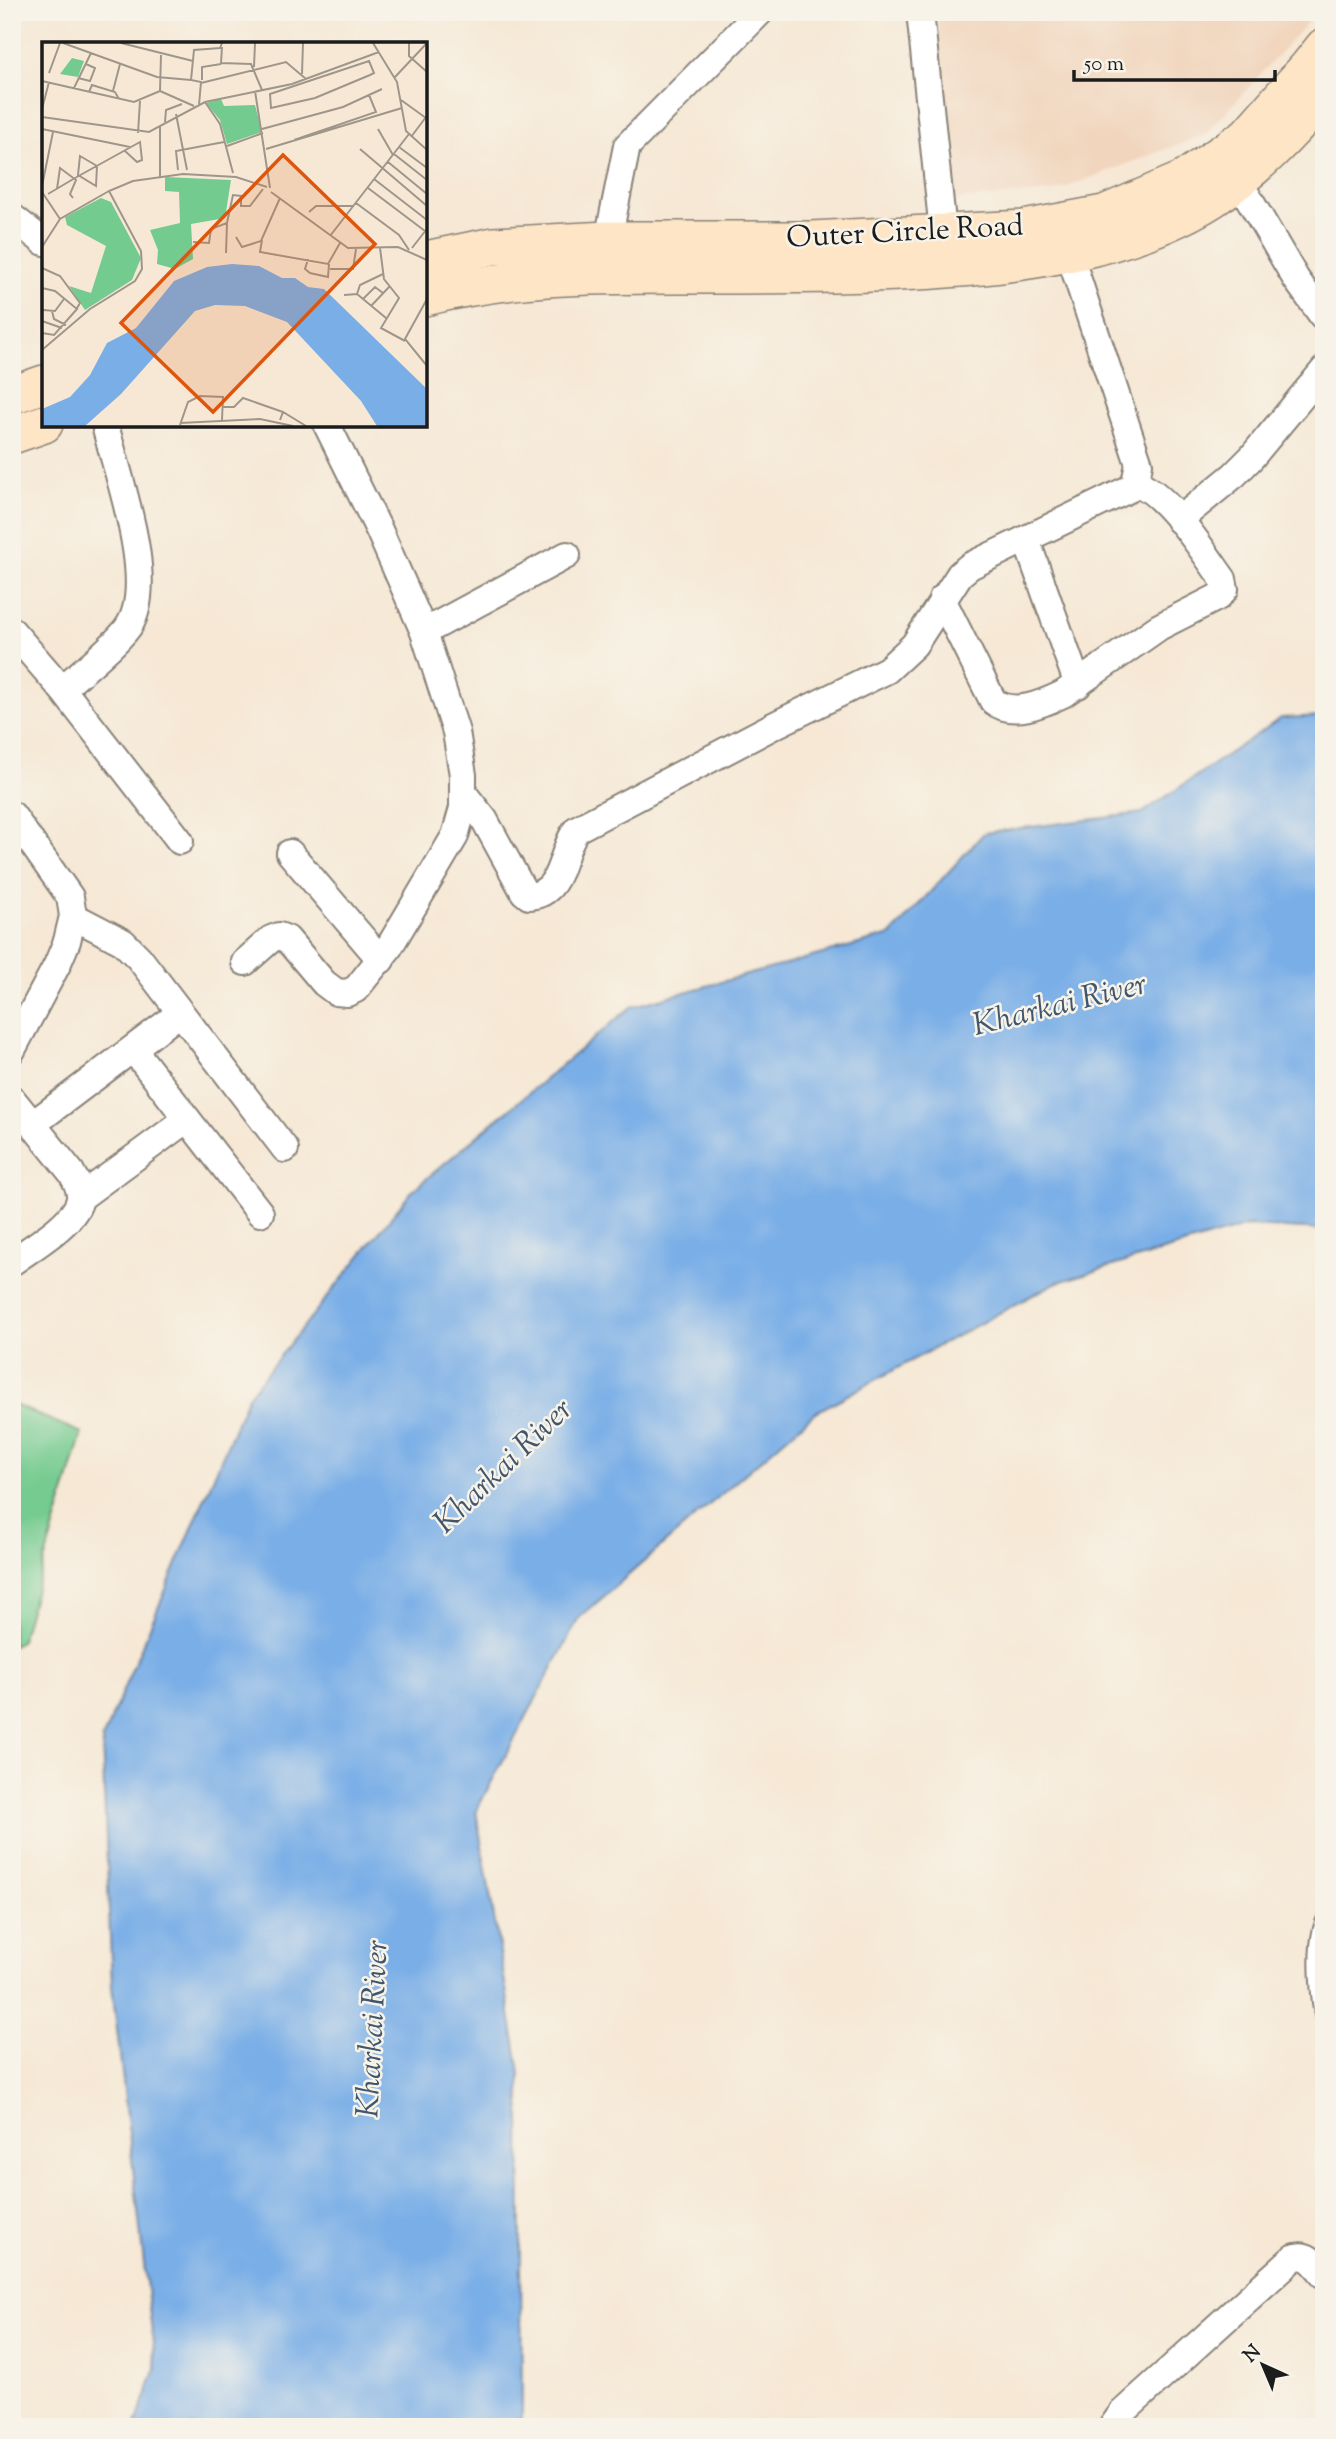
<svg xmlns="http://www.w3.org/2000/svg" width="1336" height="2439" font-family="'Sorts Mill Goudy',serif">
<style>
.built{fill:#f1d5bd}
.green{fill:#74cb90;stroke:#487456;stroke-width:2}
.water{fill:#79aee7;stroke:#4a6582;stroke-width:2}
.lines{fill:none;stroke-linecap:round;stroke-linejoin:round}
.lane-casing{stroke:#898278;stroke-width:16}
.street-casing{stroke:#898278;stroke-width:30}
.secondary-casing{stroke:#898278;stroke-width:40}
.lane{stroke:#fff;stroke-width:12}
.street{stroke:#fff;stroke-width:26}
.secondary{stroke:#fde5c5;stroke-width:37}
.labels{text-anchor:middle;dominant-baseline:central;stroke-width:5;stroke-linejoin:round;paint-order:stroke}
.street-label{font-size:30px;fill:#1c1c1c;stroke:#f7f3e8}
.water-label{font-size:32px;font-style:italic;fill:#41566d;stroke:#f7f3e8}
.inset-road{fill:none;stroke:#9f968b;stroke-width:2}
.view{fill:#de560d;fill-opacity:0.15;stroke:#de560d;stroke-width:3.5}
.inset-edge{fill:none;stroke:#1c1c1c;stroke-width:3.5}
</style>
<rect width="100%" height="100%" fill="#f7f3e8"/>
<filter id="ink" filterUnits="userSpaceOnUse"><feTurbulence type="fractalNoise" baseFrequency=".0143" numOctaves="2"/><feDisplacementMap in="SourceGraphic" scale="14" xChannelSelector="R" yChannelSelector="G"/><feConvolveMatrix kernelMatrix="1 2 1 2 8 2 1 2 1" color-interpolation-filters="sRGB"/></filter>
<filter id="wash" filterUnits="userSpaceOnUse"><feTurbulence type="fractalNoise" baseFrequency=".00686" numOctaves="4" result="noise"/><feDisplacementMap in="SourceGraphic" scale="28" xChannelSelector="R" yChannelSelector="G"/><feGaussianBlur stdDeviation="1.57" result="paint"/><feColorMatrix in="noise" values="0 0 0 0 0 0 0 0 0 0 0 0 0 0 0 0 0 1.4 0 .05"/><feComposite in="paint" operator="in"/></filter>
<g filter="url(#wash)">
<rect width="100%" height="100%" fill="#f6e8d5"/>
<path class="built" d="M 937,12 L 1317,12 L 1206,134 L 1053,192 L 953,200 Z"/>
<path class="green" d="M 12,1404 L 82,1433 L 21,1640 L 12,1646 Z"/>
<path class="water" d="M 1324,716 L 1324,1230 L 1247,1226 L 1055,1283 L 816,1412 L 579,1618 L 476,1811 L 520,2072 L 522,2427 L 135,2427 L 156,2368 L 112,1986 L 102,1740 L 248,1396 L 413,1190 L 631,1007 L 891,935 L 984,833 L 1142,813 L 1281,718 Z"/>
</g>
<g filter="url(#ink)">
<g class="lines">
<g class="lane-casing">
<path id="lane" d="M 1324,1918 C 1311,1942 1317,2002 1324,2028"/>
</g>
<g class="street-casing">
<g id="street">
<path d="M 920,12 L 945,251"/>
<path d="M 1238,180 L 1296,279 L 1324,318"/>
<path d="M 12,217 L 44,242"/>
<path d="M 608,240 L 627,146 L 760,12"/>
<path d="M 1179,520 L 1234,475 L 1251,458 L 1324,370"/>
<path d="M 1026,539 L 1078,685"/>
<path d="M 942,599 L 993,701 C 1013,717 1042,704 1063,694 L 1159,627 L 1218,597 L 1225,589 L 1223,579 C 1204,553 1165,490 1135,483"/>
<path d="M 12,631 L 62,689 C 81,672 110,650 126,630 C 160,589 117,473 105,425"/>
<path d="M 424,632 L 567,555"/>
<path d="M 62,689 L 180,841"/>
<path d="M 464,794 L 484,819 L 524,892 L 529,896 C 564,894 560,850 577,829 L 771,727 L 887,670 L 914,645 L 960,574 L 970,566 L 1129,489 L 1135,483 L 1139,464 L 1069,253"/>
<path d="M 12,815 L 70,897 L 73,916 L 67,941 L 57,965 L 12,1050"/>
<path d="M 290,853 L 381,960"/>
<path d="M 73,916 L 123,942 L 139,958 L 285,1149"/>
<path d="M 245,962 L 271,939 L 279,936 L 287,939 L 324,983 L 336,992 L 347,993 L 356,989 L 388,949 L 455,836 L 463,808 L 463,775 L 456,732 L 424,632 L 379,530 L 327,425"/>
<path d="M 133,1049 L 260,1213"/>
<path d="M 12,1099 L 71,1172 C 75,1179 81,1189 80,1198 C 77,1222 31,1248 12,1262"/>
<path d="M 33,1124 L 180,1013"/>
<path d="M 81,1197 L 187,1119"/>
<path d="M 1112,2427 L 1122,2413 L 1293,2258 C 1308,2252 1315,2264 1324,2275"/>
</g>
</g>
<g class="secondary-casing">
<g id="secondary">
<path d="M 425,260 L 493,246 L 608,240 L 811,240 L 1024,229 L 1104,214 L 1183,180 L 1247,136 L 1308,67 L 1324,47"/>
<path d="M 425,297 C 515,273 612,275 704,275 C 803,275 903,275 1001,264 C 1073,255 1150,238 1212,199 C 1255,171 1291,133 1324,94"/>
<path d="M 12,395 L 44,384"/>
<path d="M 12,435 L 44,424"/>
</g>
</g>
<use href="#lane" class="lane"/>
<use href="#street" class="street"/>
<use href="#secondary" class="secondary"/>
</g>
</g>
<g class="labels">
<g class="street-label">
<text transform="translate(905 233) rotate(-3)">Outer Circle Road</text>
</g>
<g class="water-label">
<text transform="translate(1060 1006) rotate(-14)">Kharkai River</text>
<text transform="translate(504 1467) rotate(-44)">Kharkai River</text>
<text transform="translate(374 2029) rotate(-87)">Kharkai River</text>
</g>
</g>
<g transform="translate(42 42)">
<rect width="385" height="385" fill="#f6e8d5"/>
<path d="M 30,16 L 42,19 L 36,35 L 18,32 ZM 179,57 L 182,64 L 213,63 L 220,90 L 185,102 L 178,78 L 164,61 ZM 123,135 L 189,138 L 183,176 L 149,182 L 151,217 L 133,227 L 115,222 L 116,208 L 108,188 L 138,181 L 137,150 L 123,149 ZM 59,156 L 69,160 L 99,216 L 90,238 L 43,268 L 27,244 L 49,251 L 64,204 L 25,183 L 23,175 Z" fill="#74cb90"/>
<path d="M 190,222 L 217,224 L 240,236 L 253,236 L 266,245 L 282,247 L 385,347 L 385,384 L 335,384 L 319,359 L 245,280 L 203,264 L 173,263 L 153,269 L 79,352 L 43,384 L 0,384 L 0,367 L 28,355 L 48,333 L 65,301 L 94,286 L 132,239 L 165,225 Z" fill="#79aee7"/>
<path class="inset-road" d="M 21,1 L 115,35 L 149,38M 79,1 L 151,19M 331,1 L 355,40 L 364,89 L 385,108M 367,1 L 367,14 L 385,30M 180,5 L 179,21 L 209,22 L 220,48M 119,13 L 118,49 L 152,64M 327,19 L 332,31 L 328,33 L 273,56 L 229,66 L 228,52 ZM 212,25 L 213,1M 7,31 L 18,1M 260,32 L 261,1M 353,35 L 385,1M 36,36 L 48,39 L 53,26 L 44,22M 160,38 L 160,25 L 179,22M 0,39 L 92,60 L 118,49M 159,41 L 244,20 L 264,37M 32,46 L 49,11M 71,49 L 78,22M 213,49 L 228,146M 47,50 L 50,43 L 73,50 L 77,57M 359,58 L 384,76M 163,60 L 178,82 L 191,131M 157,63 L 159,40 L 149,38 L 152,8 L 178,6 L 180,1M 0,67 L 7,40M 134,72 L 145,128M 0,75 L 107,90 L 163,60 L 250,42 L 337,10M 123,80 L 124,68 L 140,62M 0,87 L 88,105M 220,87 L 301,65 L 340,47M 336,87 L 351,113M 96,91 L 98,59M 369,95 L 384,75M 252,98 L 334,70 L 327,53M 185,104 L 221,91M 357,105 L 385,126M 224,107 L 360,66M 318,107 L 385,164M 352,112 L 385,138M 38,114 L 55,124 L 54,144 L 36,133 ZM 346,120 L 385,152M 136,128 L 134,109 L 182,100M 118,135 L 118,85M 332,137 L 385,178M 0,144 L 11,90M 326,146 L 383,189M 15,147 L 18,126 L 34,138 L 28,152 L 31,156M 0,150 L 18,177M 229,150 L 306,206 L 356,205 L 385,218M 6,152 L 33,136 L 98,100 L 100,118 L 95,120 L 83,109M 314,161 L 357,193 L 367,208M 267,170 L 274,164 L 312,164M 288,194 L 367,92M 194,195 L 200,205 L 219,199 L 238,156M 220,198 L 218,210 L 286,222 L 298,201M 151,200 L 167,201 L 169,187 L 185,181 L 191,153 L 199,154 L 199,164 L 208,164 L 221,147M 0,205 L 18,177 L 67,149M 338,206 L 342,237 L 357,256 L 339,286 L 363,299M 370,206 L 384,188M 184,211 L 185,181M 266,217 L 263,227 L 268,231 L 286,235 L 287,222M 0,226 L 18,234 L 38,261 L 35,266M 288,227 L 311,227 L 314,207M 0,246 L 13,249 L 35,267 L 12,293 L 0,291M 315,252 L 344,276M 302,253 L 315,252 L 318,243 L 341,232M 321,257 L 333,245 L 341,251M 385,257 L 363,297 L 385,324M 329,264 L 348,244M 1,268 L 13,269 L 22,257M 10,269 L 12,277 L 24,283M 0,279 L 20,286M 0,308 L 48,267 L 93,239 L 100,227 L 99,209 L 67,149 L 91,139 L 141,132 L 194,135 L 225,145M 180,365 L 192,365 L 201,356 L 241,370M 238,378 L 241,370 L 264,384M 138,381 L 218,377 L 251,384M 138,383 L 146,360 L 158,354 L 181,355 L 180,378"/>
<path class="view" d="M 241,113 L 333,202 L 171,370 L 79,281 Z"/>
<rect width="385" height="385" class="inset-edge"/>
</g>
<rect width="1336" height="2439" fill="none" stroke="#f7f3e8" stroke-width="42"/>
<g transform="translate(1263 2365) rotate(316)" stroke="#f7f3e8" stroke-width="5" paint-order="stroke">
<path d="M0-5L12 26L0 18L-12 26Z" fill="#1c1c1c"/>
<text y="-10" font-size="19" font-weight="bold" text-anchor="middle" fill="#1c1c1c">N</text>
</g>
<path d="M1074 70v10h201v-10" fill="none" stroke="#1c1c1c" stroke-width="3.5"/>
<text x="1084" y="70" font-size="21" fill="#1c1c1c" stroke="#f7f3e8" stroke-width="5" paint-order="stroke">50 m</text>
</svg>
